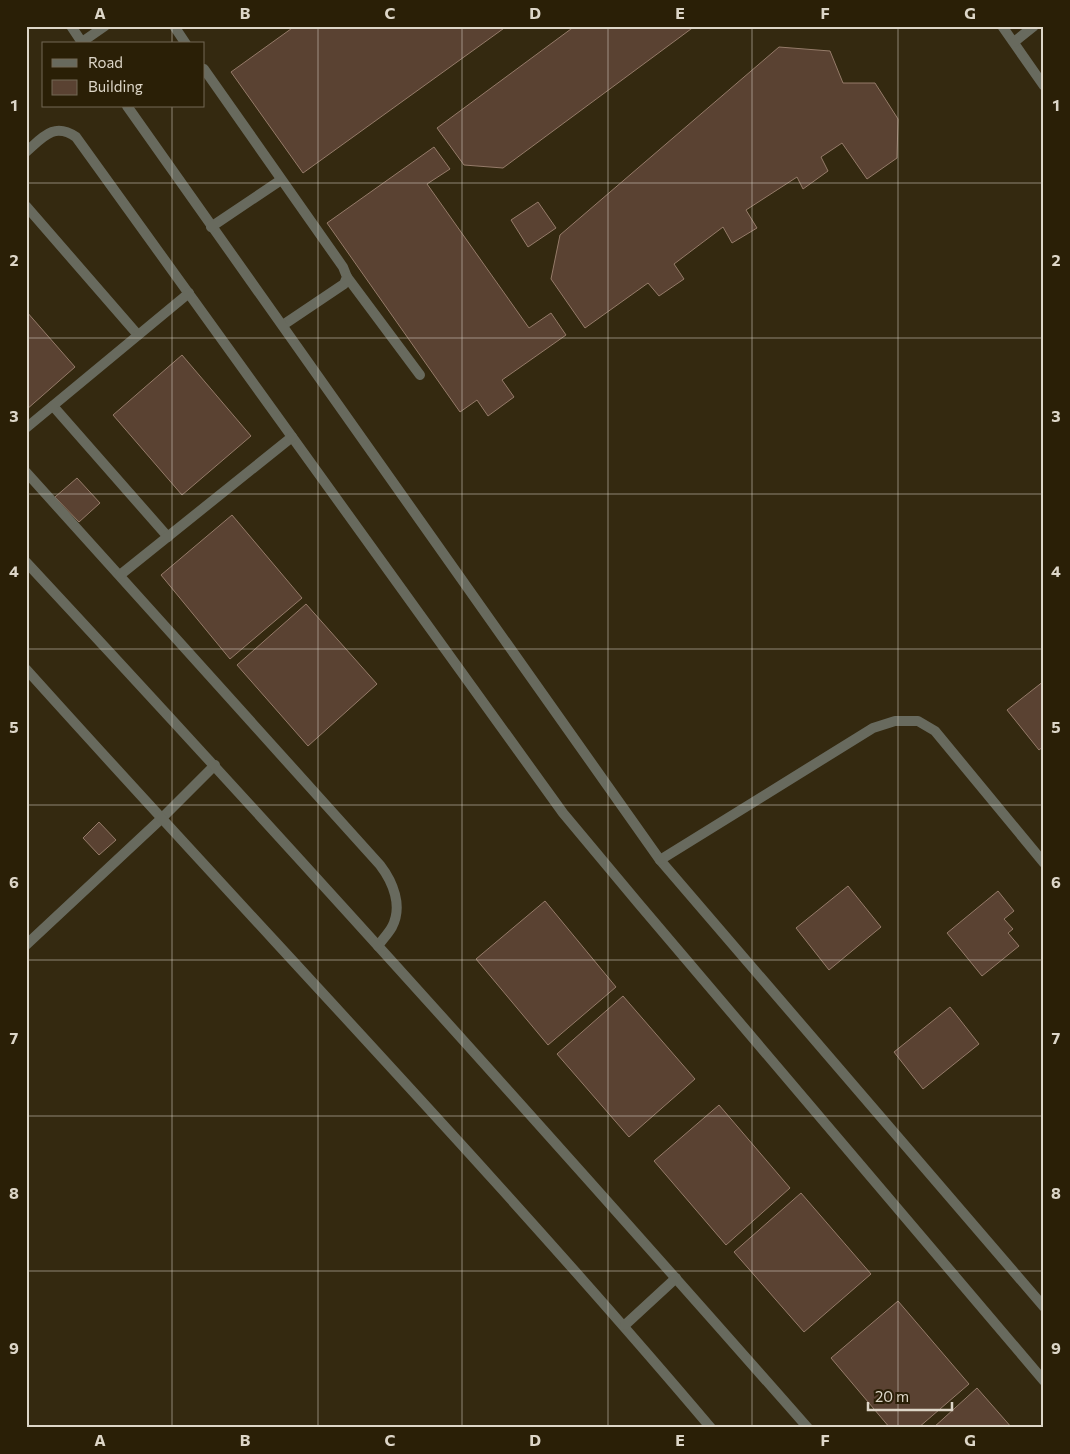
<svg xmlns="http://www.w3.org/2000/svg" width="1070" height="1454" font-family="Commissioner,sans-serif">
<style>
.building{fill:#5a4232;stroke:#957b69}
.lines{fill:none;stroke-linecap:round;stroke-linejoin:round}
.service{stroke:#686a5e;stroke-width:10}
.minor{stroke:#686a5e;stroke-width:10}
.tertiary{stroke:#686a5e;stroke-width:10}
.grid{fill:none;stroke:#ddd6c8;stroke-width:1;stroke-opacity:0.55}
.neatline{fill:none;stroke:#ddd6c8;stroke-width:2}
.grid-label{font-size:16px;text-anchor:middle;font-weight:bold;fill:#ddd6c8}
</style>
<rect width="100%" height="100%" fill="#342910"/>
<g class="building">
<path d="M 295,26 L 507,26 L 303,173 L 231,72 Z"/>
<path d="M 575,26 L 695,26 L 503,168 L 464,165 L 437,128 Z"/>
<path d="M 779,47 L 830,51 L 843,83 L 875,83 L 898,119 L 897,158 L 867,179 L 842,143 L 821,157 L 828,171 L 803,189 L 797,177 L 746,210 L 757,228 L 732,243 L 723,227 L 674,264 L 684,279 L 659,296 L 648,283 L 585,328 L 551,279 L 560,235 Z"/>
<path d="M 434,147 L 450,169 L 427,184 L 529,328 L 551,313 L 566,335 L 502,380 L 514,397 L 488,416 L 477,400 L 460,412 L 327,223 Z"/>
<path d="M 538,202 L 556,228 L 528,247 L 511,220 Z"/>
<path d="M 26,311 L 75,367 L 26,410 Z"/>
<path d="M 182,355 L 251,436 L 182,495 L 113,415 Z"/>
<path d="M 77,478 L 100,503 L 79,522 L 55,497 Z"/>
<path d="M 232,515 L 302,598 L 230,659 L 161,575 Z"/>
<path d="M 306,604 L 377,684 L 308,746 L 237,665 Z"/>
<path d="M 1044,681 L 1044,746 L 1039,750 L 1007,710 Z"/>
<path d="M 99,822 L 116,840 L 99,855 L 83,838 Z"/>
<path d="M 848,886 L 881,927 L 829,970 L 796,928 Z"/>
<path d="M 998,891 L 1014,911 L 1004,919 L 1013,929 L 1008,933 L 1019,946 L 982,976 L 947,933 Z"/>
<path d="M 545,901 L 616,987 L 548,1045 L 476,959 Z"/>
<path d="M 623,996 L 695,1079 L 629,1137 L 557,1054 Z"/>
<path d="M 950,1007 L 979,1044 L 923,1089 L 894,1052 Z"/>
<path d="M 719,1105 L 790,1188 L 726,1245 L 654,1161 Z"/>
<path d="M 801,1193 L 871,1274 L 804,1332 L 734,1252 Z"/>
<path d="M 898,1301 L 969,1384 L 918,1428 L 890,1428 L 831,1358 Z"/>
<path d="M 977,1388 L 1012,1428 L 933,1428 Z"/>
</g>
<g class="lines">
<g class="service">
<path d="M 26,152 C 43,137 54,122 76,137 L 563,813 L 639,904 L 1044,1381"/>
<path d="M 26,206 L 138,335"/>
<path d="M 53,406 L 168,537"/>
<path d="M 26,428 L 189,293"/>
<path d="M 26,472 L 380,865 C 393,882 403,906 392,927 C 388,934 382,940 378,946"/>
<path d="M 120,575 L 292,437"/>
</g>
<g class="minor">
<path d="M 71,26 L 83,44"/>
<path d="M 174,26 L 186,44"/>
<path d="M 1002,26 L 1044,86"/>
<path d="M 82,42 L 105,26"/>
<path d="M 1014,42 L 1034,26"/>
<path d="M 204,69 L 343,267 L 347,277 L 344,284 L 283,325"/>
<path d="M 127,106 L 660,860 L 1044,1307"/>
<path d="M 211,227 L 281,180"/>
<path d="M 347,277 L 420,375"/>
<path d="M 660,860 L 873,728 L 895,721 L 918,721 L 935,731 L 1044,863"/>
<path d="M 26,945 L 161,819 L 215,765"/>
</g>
<g class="tertiary">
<path d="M 26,562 C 291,847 551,1136 808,1428"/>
<path d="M 26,669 C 254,923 491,1168 711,1428"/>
<path d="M 625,1325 L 676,1278"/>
</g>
</g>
<path class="grid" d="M 172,26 L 172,44M 318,26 L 318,1428M 462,26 L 462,1428M 608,26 L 608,1428M 752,26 L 752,1428M 898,26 L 898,1428M 172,106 L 172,1428M 26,183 L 1044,183M 26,338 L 1044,338M 26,494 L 1044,494M 26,649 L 1044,649M 26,805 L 1044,805M 26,960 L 1044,960M 26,1116 L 1044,1116M 26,1271 L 1044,1271"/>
<rect width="1070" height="1454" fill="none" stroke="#2a1f06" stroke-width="55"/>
<rect x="42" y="42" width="162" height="65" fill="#2a1f06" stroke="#726854"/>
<rect x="52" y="59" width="25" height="8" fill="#686a5e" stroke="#726854"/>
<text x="88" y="68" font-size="15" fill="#ddd6c8">Road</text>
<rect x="52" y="80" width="25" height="15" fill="#5a4232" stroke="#726854"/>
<text x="88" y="92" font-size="15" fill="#ddd6c8">Building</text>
<path d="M868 1402v8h84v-8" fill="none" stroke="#ddd6c8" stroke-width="2.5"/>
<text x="875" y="1402" font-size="15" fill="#ddd6c8" stroke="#2a1f06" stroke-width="4" paint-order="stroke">20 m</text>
<rect x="28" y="28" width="1014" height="1398" class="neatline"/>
<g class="grid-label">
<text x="100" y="19">A</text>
<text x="245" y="19">B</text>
<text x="390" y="19">C</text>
<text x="535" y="19">D</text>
<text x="680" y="19">E</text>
<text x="825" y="19">F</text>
<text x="970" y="19">G</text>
<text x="14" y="111">1</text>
<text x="1056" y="111">1</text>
<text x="14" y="266">2</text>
<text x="1056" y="266">2</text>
<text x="14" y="422">3</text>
<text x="1056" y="422">3</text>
<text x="14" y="577">4</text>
<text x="1056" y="577">4</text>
<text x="14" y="733">5</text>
<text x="1056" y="733">5</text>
<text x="14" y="888">6</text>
<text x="1056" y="888">6</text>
<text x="14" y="1044">7</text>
<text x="1056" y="1044">7</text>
<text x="14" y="1199">8</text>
<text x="1056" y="1199">8</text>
<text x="14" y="1354">9</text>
<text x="1056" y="1354">9</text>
<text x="100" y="1446">A</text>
<text x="245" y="1446">B</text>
<text x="390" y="1446">C</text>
<text x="535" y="1446">D</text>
<text x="680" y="1446">E</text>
<text x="825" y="1446">F</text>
<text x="970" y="1446">G</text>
</g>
</svg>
